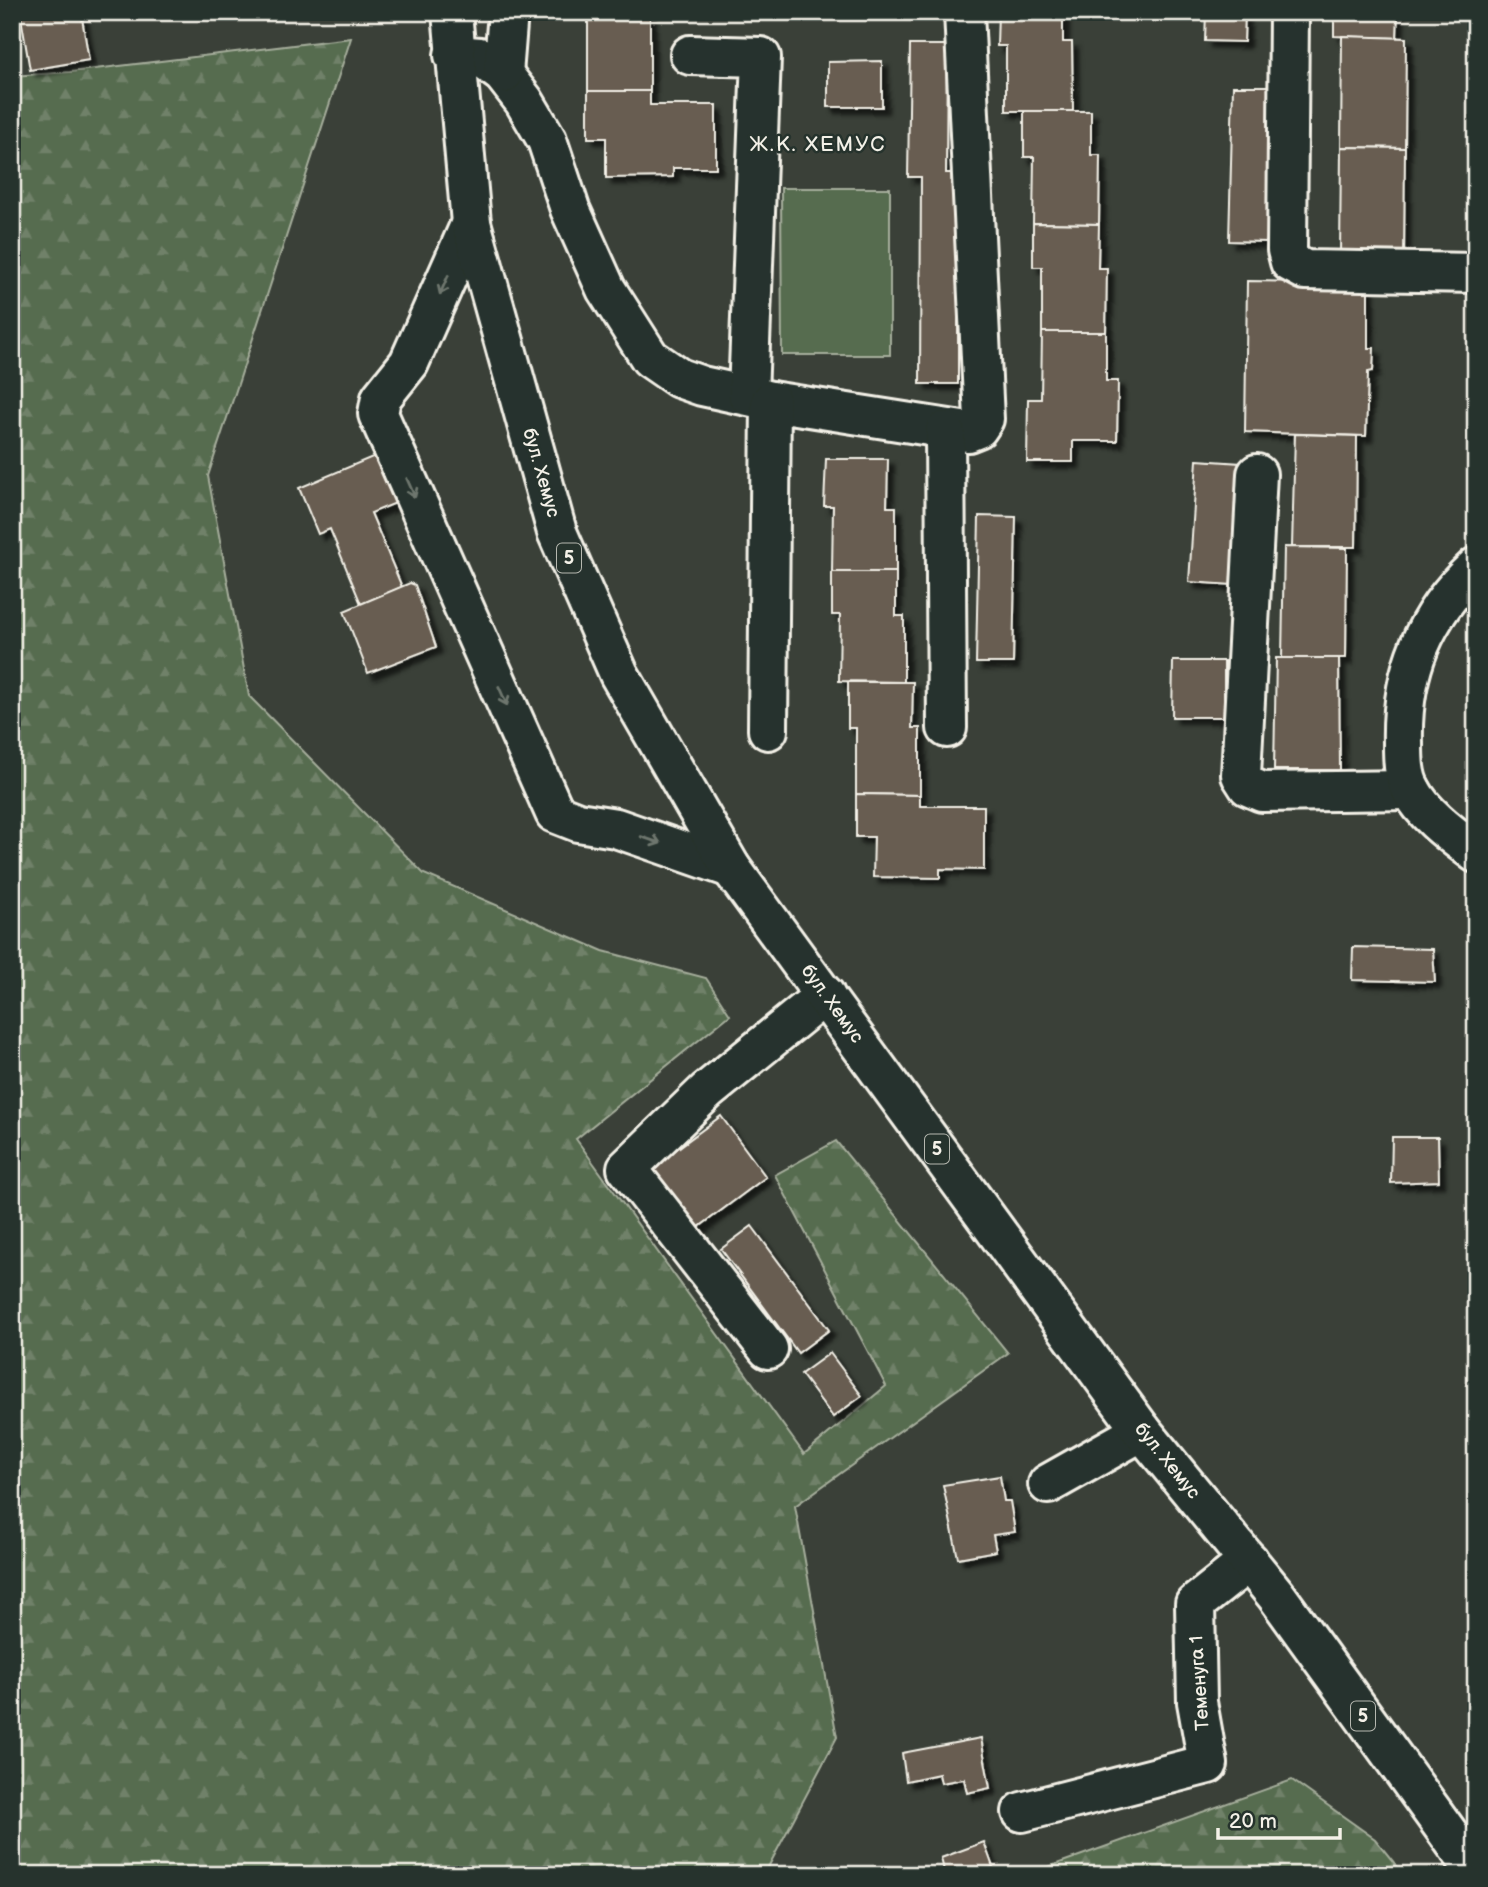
<svg xmlns="http://www.w3.org/2000/svg" width="1488" height="1887" font-family="'Balsamiq Sans',sans-serif">
<style>
.green{fill:#576c50;stroke:#a6ae9c;stroke-width:2}
.forest{fill:url(#forest-firs);stroke:#a6ae9c;stroke-width:2}
.building{fill:#675d51;stroke:#f4f1e8;stroke-width:2;filter:url(#shadow)}
.lines{fill:none;stroke-linecap:round;stroke-linejoin:round}
.minor-casing{stroke:#f4f1e8;stroke-width:44}
.major-casing{stroke:#f4f1e8;stroke-width:44}
.minor{stroke:#26332d;stroke-width:38}
.major{stroke:#26332d;stroke-width:38}
.oneway{stroke:#6e766e}
.labels{text-anchor:middle;dominant-baseline:central;stroke-width:5;stroke-linejoin:round;paint-order:stroke}
.shield{fill:#26332d;stroke:#b6b8b0;stroke-width:2}
.shield-label{font-size:18px;font-weight:bold;fill:#f4f1e8}
.street-label{font-size:19px;fill:#f4f1e8;stroke:#26332d}
.neighbourhood-label{font-size:21px;letter-spacing:2px;fill:#f4f1e8;stroke:#26332d}
</style>
<defs>
<pattern id="forest-firs" width="22" height="20" patternUnits="userSpaceOnUse" patternTransform="scale(1.75)"><rect width="22" height="20" fill="#576c50"/><path d="M5 1l3.5 6h-7zM16 11l3.5 6h-7z" fill="#708169"/></pattern>
<filter id="shadow"><feDropShadow dx="6" dy="6" stdDeviation="2" flood-color="#0009"/></filter>
</defs>
<rect width="100%" height="100%" fill="#3a4038"/>
<filter id="ink" filterUnits="userSpaceOnUse"><feTurbulence type="fractalNoise" baseFrequency=".0143" numOctaves="2"/><feDisplacementMap in="SourceGraphic" scale="14" xChannelSelector="R" yChannelSelector="G"/><feConvolveMatrix kernelMatrix="1 2 1 2 8 2 1 2 1" color-interpolation-filters="sRGB"/></filter>
<g filter="url(#ink)">
<path class="green" d="M 781,188 L 890,188 L 890,355 L 782,355 Z"/>
<g class="forest">
<path d="M 351,38 L 208,476 L 249,696 L 424,874 L 603,951 L 706,978 L 730,1015 L 576,1139 L 804,1454 L 886,1386 L 775,1175 L 836,1141 L 1008,1353 L 795,1506 L 837,1737 L 764,1875 L 12,1875 L 12,76 L 70,72 Z"/>
<path d="M 1292,1780 L 1375,1839 L 1404,1875 L 1026,1875 Z"/>
</g>
<g class="building">
<path d="M 20,12 L 81,12 L 89,60 L 30,70 Z"/>
<rect x="588" y="12" width="62" height="79"/>
<path d="M 998,12 L 1063,12 L 1063,42 L 1072,42 L 1073,111 L 1006,111 L 1006,46 L 997,46 Z"/>
<path d="M 1206,12 L 1245,12 L 1244,42 L 1205,41 Z"/>
<path d="M 1334,12 L 1398,12 L 1397,38 L 1334,36 Z"/>
<path d="M 1342,36 L 1406,38 L 1405,148 L 1341,147 Z"/>
<path d="M 910,45 L 947,45 L 946,173 L 958,173 L 958,384 L 920,384 L 921,177 L 908,177 Z"/>
<path d="M 882,61 L 882,107 L 828,107 L 828,62 Z"/>
<path d="M 1233,86 L 1271,86 L 1267,242 L 1229,241 Z"/>
<path d="M 588,91 L 650,91 L 650,105 L 716,105 L 716,168 L 673,168 L 673,177 L 606,178 L 606,138 L 588,138 Z"/>
<path d="M 1024,111 L 1091,111 L 1091,155 L 1100,155 L 1099,224 L 1033,223 L 1034,157 L 1024,157 Z"/>
<path d="M 1341,147 L 1405,148 L 1404,258 L 1340,257 Z"/>
<path d="M 1033,223 L 1099,224 L 1098,268 L 1107,268 L 1106,332 L 1042,332 L 1042,267 L 1033,267 Z"/>
<path d="M 1247,281 L 1368,283 L 1368,348 L 1374,348 L 1373,371 L 1368,372 L 1366,436 L 1245,432 Z"/>
<path d="M 1042,332 L 1106,332 L 1106,381 L 1118,381 L 1117,441 L 1073,441 L 1073,462 L 1027,462 L 1028,399 L 1041,399 Z"/>
<path d="M 1295,434 L 1357,436 L 1356,547 L 1292,547 Z"/>
<path d="M 408,442 L 428,490 L 371,513 L 402,587 L 361,604 L 330,529 L 318,534 L 299,488 Z"/>
<path d="M 826,459 L 888,459 L 887,507 L 896,507 L 896,572 L 832,572 L 833,506 L 824,506 Z"/>
<path d="M 1197,460 L 1241,463 L 1233,585 L 1189,582 Z"/>
<path d="M 979,516 L 1016,517 L 1013,663 L 976,663 Z"/>
<path d="M 1284,547 L 1347,548 L 1346,658 L 1282,658 Z"/>
<path d="M 832,572 L 896,572 L 896,616 L 904,616 L 904,682 L 839,681 L 840,615 L 832,615 Z"/>
<path d="M 410,583 L 415,585 L 436,647 L 368,673 L 344,611 Z"/>
<path d="M 1276,658 L 1339,658 L 1340,770 L 1274,770 Z"/>
<path d="M 1173,661 L 1224,661 L 1224,717 L 1172,717 Z"/>
<path d="M 848,682 L 913,682 L 912,728 L 920,728 L 920,795 L 856,794 L 856,728 L 848,728 Z"/>
<path d="M 856,794 L 920,795 L 920,806 L 984,806 L 984,870 L 940,869 L 940,878 L 873,877 L 874,837 L 856,837 Z"/>
<path d="M 1353,947 L 1433,949 L 1435,982 L 1352,980 Z"/>
<path d="M 721,1116 L 766,1177 L 691,1233 L 646,1172 Z"/>
<path d="M 1392,1137 L 1438,1137 L 1439,1181 L 1391,1183 Z"/>
<path d="M 752,1226 L 829,1330 L 798,1353 L 721,1249 Z"/>
<path d="M 830,1353 L 862,1396 L 833,1417 L 801,1374 Z"/>
<path d="M 1000,1476 L 1004,1501 L 1010,1501 L 1015,1532 L 993,1535 L 996,1551 L 958,1558 L 943,1485 Z"/>
<path d="M 981,1738 L 990,1788 L 967,1793 L 964,1779 L 941,1783 L 939,1774 L 906,1781 L 902,1753 Z"/>
<path d="M 984,1842 L 993,1867 L 967,1875 L 945,1875 L 941,1858 Z"/>
</g>
<g class="lines">
<g class="minor-casing">
<g id="minor">
<path d="M 1289,12 L 1287,250 L 1290,262 L 1305,270 L 1476,273"/>
<path d="M 454,55 L 480,57 L 503,74 L 524,101 L 547,140 L 570,209 L 606,289 L 650,358 L 679,378 L 702,386 L 771,401 L 968,432 L 978,428 L 984,419 L 964,12"/>
<path d="M 690,55 L 761,57 L 748,395"/>
<path d="M 503,74 L 508,12"/>
<path d="M 471,223 L 409,363 L 381,398 L 378,414 L 555,813 L 578,822 L 616,828 L 731,868"/>
<path d="M 945,431 L 947,728"/>
<path d="M 1257,474 L 1241,775 L 1248,786 L 1262,792 L 1411,790"/>
<path d="M 1476,567 C 1424,615 1401,672 1403,743 C 1403,758 1403,776 1411,790 C 1424,815 1454,836 1476,853"/>
<path d="M 768,730 L 771,401"/>
<path d="M 768,1349 L 627,1168 L 707,1091 L 825,995"/>
<path d="M 1048,1484 L 1142,1431"/>
<path d="M 1022,1812 L 1208,1764 L 1197,1702 L 1195,1604 L 1249,1561"/>
</g>
</g>
<g class="major-casing">
<path id="major" d="M 452,12 L 471,223 L 557,532 L 619,674 L 731,868 L 1142,1431 L 1276,1595 L 1476,1872"/>
</g>
<use href="#minor" class="minor"/>
<use href="#major" class="major"/>
</g>
<defs><path id="oneway-shaft" d="M-6 0H5M1.5-3L5.5 0L1.5 3" fill="none" stroke-width="1.6" stroke-linecap="round" stroke-linejoin="round" transform="scale(1.75)"/></defs>
<g class="oneway">
<use href="#oneway-shaft" transform="translate(444 285) rotate(114)"/>
<use href="#oneway-shaft" transform="translate(411 488) rotate(66)"/>
<use href="#oneway-shaft" transform="translate(503 696) rotate(66)"/>
<use href="#oneway-shaft" transform="translate(651 840) rotate(19)"/>
</g>
</g>
<g class="labels">
<g class="shield">
<rect x="557" y="543.5" width="24" height="29" rx="5"/>
<rect x="925" y="1134.5" width="24" height="29" rx="5"/>
<rect x="1351" y="1701.5" width="24" height="29" rx="5"/>
</g>
<g class="shield-label">
<text x="569" y="558">5</text>
<text x="937" y="1149">5</text>
<text x="1363" y="1716">5</text>
</g>
<g class="street-label">
<text transform="translate(541 473) rotate(74)">бул. Хемус</text>
<text transform="translate(832 1004) rotate(54)">бул. Хемус</text>
<text transform="translate(1167 1461) rotate(51)">бул. Хемус</text>
<text transform="translate(1200 1683) rotate(-94)">Теменуга 1</text>
</g>
<g class="neighbourhood-label">
<text x="818" y="144">Ж.К. ХЕМУС</text>
</g>
</g>
<rect width="1488" height="1887" fill="none" stroke="#26332d" stroke-width="42"/>
<rect x="21" y="21" width="1446" height="1845" fill="none" stroke="#f4f1e8" stroke-width="2.5" filter="url(#ink)"/>
<path d="M1218 1828v10h122v-10" fill="none" stroke="#f4f1e8" stroke-width="3.5"/>
<text x="1229" y="1828" font-size="21" fill="#f4f1e8" stroke="#26332d" stroke-width="5" paint-order="stroke">20 m</text>
</svg>
